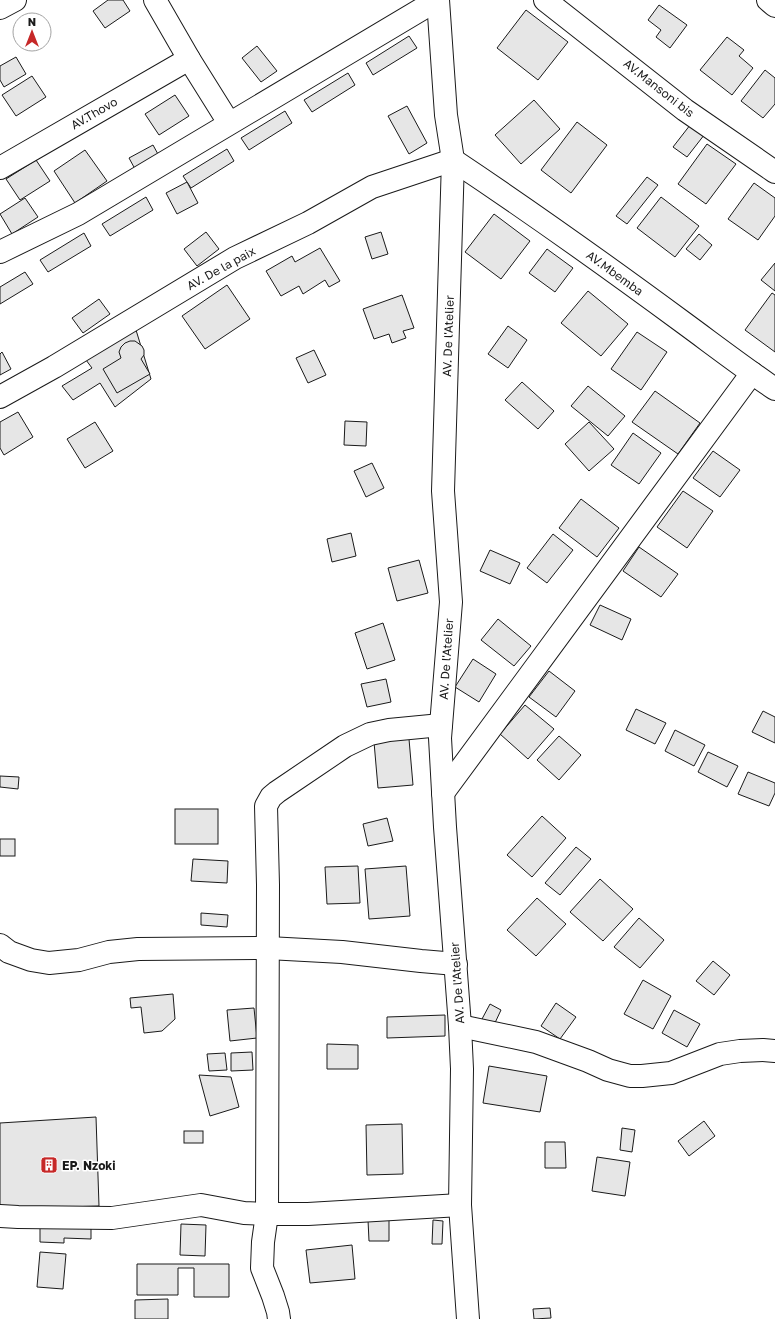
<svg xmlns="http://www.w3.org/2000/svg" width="775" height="1319" font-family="'Golos Text',sans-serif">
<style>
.building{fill:#e6e6e6;stroke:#1a1a1a}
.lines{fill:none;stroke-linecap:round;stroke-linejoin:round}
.minor-casing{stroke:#1a1a1a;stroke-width:24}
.minor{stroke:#fff;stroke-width:22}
.labels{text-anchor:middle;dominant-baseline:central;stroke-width:3;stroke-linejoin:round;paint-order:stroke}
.street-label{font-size:12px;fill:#1a1a1a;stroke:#fff}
.poi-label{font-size:12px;font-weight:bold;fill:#1a1a1a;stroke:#fff;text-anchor:start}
</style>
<rect width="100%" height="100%" fill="#fff"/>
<g class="building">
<path d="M 108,0 L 123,0 L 130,11 L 105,28 L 93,11 Z"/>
<path d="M 659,5 L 687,25 L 670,48 L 656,37 L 661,30 L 648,20 Z"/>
<path d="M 526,10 L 568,42 L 538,80 L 497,48 Z"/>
<path d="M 409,36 L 417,48 L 373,75 L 366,63 Z"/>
<path d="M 727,37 L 744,50 L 739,56 L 753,68 L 732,95 L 700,70 Z"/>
<path d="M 257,46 L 277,71 L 261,82 L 242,58 Z"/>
<path d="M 16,57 L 26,74 L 4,87 L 0,80 L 0,66 Z"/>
<path d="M 765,70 L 775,78 L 775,104 L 763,118 L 741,101 Z"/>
<path d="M 348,73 L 355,85 L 312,112 L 304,100 Z"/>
<path d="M 32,76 L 46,97 L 16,116 L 2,95 Z"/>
<path d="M 175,95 L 189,116 L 159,135 L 145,114 Z"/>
<path d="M 534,100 L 560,129 L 521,164 L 495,135 Z"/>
<path d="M 407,106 L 427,143 L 409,154 L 388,116 Z"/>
<path d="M 285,111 L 292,123 L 249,150 L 241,138 Z"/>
<path d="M 694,120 L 708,130 L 687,157 L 673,147 Z"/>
<path d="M 577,122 L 607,145 L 571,193 L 541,170 Z"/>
<path d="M 707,144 L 736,164 L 706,204 L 678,184 Z"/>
<path d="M 153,145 L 159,156 L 135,169 L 129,158 Z"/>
<path d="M 227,149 L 234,161 L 191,188 L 183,176 Z"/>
<path d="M 85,150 L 107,181 L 75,203 L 54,171 Z"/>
<path d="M 36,160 L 50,181 L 20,200 L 6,179 Z"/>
<path d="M 647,177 L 658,185 L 627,224 L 616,216 Z"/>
<path d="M 187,182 L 198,203 L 177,214 L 166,193 Z"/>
<path d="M 754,183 L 775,198 L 775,216 L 758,240 L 728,219 Z"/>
<path d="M 146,197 L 153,210 L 110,236 L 102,224 Z"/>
<path d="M 661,197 L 699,226 L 675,257 L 637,228 Z"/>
<path d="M 25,198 L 38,217 L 12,234 L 0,214 Z"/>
<path d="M 494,214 L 530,241 L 501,279 L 465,252 Z"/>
<path d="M 206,232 L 219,249 L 197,266 L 184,249 Z"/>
<path d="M 381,232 L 388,254 L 372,259 L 365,237 Z"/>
<path d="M 84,233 L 91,246 L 48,272 L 40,260 Z"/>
<path d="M 699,234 L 712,245 L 700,260 L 686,249 Z"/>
<path d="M 320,248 L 340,281 L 329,287 L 325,280 L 303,294 L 299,286 L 281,296 L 266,271 L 292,256 L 295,262 Z"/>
<path d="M 547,249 L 573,268 L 555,292 L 529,273 Z"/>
<path d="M 775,263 L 775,291 L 761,280 Z"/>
<path d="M 25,272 L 33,284 L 0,304 L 0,287 Z"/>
<path d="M 227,285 L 250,319 L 205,349 L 182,316 Z"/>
<path d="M 588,291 L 628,324 L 601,356 L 561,323 Z"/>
<path d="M 772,293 L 775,295 L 775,352 L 745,330 Z"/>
<path d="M 402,295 L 414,328 L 403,331 L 406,338 L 392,343 L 389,334 L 374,339 L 363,309 Z"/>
<path d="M 99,299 L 110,314 L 83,333 L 72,318 Z"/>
<path d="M 508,326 L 527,340 L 508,368 L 488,354 Z"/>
<path d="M 136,330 L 151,379 L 115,407 L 100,383 L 73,400 L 62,386 L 92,368 L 86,360 Z"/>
<path d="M 637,332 L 667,352 L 641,390 L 611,369 Z"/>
<path d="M 130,341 L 135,341 L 142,346 L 144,350 L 144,355 L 141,359 L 150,374 L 117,393 L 103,369 L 121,358 L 119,352 L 121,347 L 125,343 Z"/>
<path d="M 314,350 L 326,375 L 308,383 L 296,358 Z"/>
<path d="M 2,352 L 11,369 L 0,375 L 0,354 Z"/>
<path d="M 522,382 L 554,411 L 538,429 L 505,400 Z"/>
<path d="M 588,386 L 625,416 L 608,436 L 571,406 Z"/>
<path d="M 655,391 L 700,423 L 678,454 L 632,422 Z"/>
<path d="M 18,412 L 33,437 L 4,455 L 0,448 L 0,422 Z"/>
<path d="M 345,421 L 367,422 L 366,446 L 344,445 Z"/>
<path d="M 95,422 L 113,451 L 85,468 L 67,439 Z"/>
<path d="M 589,422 L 614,449 L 589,471 L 565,444 Z"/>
<path d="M 633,433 L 661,453 L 639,484 L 611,465 Z"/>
<path d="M 713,451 L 740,470 L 720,497 L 693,478 Z"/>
<path d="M 372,463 L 384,488 L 366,497 L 354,471 Z"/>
<path d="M 683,491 L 713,511 L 687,548 L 657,527 Z"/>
<path d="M 581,499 L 619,528 L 597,557 L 559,528 Z"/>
<path d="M 351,533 L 356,556 L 332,562 L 327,539 Z"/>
<path d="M 553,534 L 573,550 L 547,583 L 527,568 Z"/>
<path d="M 639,547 L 678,574 L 661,597 L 623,571 Z"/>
<path d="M 490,550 L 520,563 L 510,584 L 480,571 Z"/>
<path d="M 419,560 L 428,593 L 397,601 L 388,568 Z"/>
<path d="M 600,605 L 631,619 L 622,640 L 590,625 Z"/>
<path d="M 498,619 L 531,646 L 514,666 L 481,640 Z"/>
<path d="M 383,623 L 395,660 L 367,669 L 355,633 Z"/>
<path d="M 473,659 L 496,674 L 479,702 L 455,687 Z"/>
<path d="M 549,671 L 575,691 L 556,717 L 529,697 Z"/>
<path d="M 386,679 L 391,702 L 367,707 L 361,684 Z"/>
<path d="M 525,705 L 554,729 L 528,759 L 500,734 Z"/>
<path d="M 636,709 L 666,723 L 655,744 L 626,730 Z"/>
<path d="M 763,711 L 775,717 L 775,743 L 752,732 Z"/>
<path d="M 675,730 L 705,745 L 694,766 L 665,751 Z"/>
<path d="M 559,736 L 581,755 L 559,780 L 537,760 Z"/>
<path d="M 409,739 L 413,785 L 378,788 L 374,742 Z"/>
<path d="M 708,752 L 738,766 L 727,787 L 698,772 Z"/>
<path d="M 748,772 L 775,783 L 775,793 L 769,806 L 738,794 Z"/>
<path d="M 0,776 L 19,777 L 18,789 L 0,787 Z"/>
<rect x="175" y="809" width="43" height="35"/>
<path d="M 542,816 L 566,838 L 532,877 L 507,855 Z"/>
<path d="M 387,818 L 393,841 L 368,846 L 363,824 Z"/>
<rect x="0" y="839" width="15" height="17"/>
<path d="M 576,847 L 591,859 L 560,895 L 545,883 Z"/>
<path d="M 193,859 L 228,861 L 227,883 L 191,881 Z"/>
<path d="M 358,866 L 360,903 L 327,904 L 325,867 Z"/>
<path d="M 406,866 L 410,916 L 369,919 L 365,869 Z"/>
<path d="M 600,879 L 633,909 L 603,941 L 570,912 Z"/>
<path d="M 537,898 L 566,924 L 536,956 L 507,930 Z"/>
<path d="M 201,913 L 228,915 L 227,927 L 201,925 Z"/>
<path d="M 639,918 L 664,940 L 640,968 L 614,947 Z"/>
<path d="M 713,961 L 730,975 L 714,995 L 696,981 Z"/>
<path d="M 643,980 L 671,996 L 653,1029 L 624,1014 Z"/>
<path d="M 173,994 L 175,1019 L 162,1031 L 144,1033 L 141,1007 L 131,1008 L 130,998 Z"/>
<path d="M 556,1003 L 576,1017 L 560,1039 L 541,1026 Z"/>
<path d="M 490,1004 L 501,1010 L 494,1025 L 482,1019 Z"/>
<path d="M 254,1008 L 257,1038 L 230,1041 L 227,1010 Z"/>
<path d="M 674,1010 L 700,1024 L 687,1047 L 662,1033 Z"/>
<path d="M 445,1015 L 445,1036 L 387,1038 L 387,1017 Z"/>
<path d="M 327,1044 L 358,1045 L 358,1069 L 327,1069 Z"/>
<path d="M 252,1052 L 253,1070 L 231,1071 L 231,1053 Z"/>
<path d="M 225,1053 L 227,1070 L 209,1071 L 207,1054 Z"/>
<path d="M 489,1066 L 547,1076 L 540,1112 L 483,1103 Z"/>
<path d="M 199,1075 L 231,1077 L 239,1107 L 210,1116 Z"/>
<path d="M 96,1117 L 99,1206 L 0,1209 L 0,1123 Z"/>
<path d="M 704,1121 L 715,1136 L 689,1156 L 678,1141 Z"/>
<path d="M 402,1124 L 403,1174 L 367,1175 L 366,1125 Z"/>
<path d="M 622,1128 L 635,1130 L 632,1152 L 620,1150 Z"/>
<rect x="184" y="1131" width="19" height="12"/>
<path d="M 545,1142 L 565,1142 L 566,1168 L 545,1168 Z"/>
<path d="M 597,1157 L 630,1162 L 625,1196 L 592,1191 Z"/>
<path d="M 368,1220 L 389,1220 L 389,1241 L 369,1241 Z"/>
<path d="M 433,1220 L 443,1221 L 442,1244 L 432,1244 Z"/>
<path d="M 40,1222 L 91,1223 L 91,1239 L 64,1238 L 64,1243 L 40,1242 Z"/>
<path d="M 181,1224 L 206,1225 L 205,1256 L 180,1255 Z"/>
<path d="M 352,1245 L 355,1279 L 310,1283 L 306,1250 Z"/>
<path d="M 40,1252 L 66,1254 L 63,1289 L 37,1287 Z"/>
<path d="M 137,1264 L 229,1264 L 229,1297 L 194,1297 L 194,1268 L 178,1268 L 178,1295 L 137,1295 Z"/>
<path d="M 168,1299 L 168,1319 L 135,1319 L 135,1300 Z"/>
<path d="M 550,1308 L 551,1318 L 534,1319 L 533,1309 Z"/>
</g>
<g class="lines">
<g class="minor-casing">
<g id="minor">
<path d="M 155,0 L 189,59 L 229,123"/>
<path d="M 438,0 L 446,115 L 453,160 L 443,491 L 451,602 L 440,738 L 445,827 L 460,1026 L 462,1069 L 460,1205 L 468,1319"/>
<path d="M 545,0 L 685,110 L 775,172"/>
<path d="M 768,0 L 775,6"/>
<path d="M 0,8 L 15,0"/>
<path d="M 0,168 L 189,59"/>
<path d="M 0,252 L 78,214 L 437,0"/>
<path d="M 0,397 L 54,367 L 235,258 L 308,223 L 372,187 L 453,160 C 531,212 608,267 684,323 C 714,345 744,368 775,389"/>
<path d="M 443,793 L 752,373"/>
<path d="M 0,945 L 9,952 L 31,960 L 49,963 L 79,960 L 109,952 L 138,949 L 268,948 L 342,952 L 421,961 L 456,964"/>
<path d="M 460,1026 L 536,1042 L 588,1061 L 608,1070 L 630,1076 L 642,1076 L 671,1073 L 720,1054 L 740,1051 L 763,1050 L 775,1051"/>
<path d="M 0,1216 L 18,1217 L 112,1218 L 201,1205 L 244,1213 L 267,1214 L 308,1214 L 460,1205"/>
<path d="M 279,1319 L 278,1312 L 273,1296 L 262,1268 L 263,1242 L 267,1214 L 268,885 L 266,806 L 271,797 L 277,792 L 345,746 L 370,734 L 389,730 L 441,725"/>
</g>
</g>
<use href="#minor" class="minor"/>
</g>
<defs>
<g id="building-square" transform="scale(0.9)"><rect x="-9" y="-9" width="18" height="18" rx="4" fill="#c62828" stroke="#fff"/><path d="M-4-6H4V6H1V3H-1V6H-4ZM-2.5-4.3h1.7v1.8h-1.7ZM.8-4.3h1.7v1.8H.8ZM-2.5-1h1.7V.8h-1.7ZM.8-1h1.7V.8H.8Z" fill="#fff"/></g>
</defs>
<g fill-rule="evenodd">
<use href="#building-square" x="49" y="1165"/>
</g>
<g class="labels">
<g class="street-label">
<text transform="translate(659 88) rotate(38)">AV.Mansoni bis</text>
<text transform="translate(94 113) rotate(-30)">AV.Thovo</text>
<text transform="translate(221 268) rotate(-29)">AV. De la paix</text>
<text transform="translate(615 273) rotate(36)">AV.Mbemba</text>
<text transform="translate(448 336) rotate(-88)">AV. De l'Atelier</text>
<text transform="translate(446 659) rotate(-86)">AV. De l'Atelier</text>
<text transform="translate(457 983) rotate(-94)">AV. De l'Atelier</text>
</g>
<g class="poi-label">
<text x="62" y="1165">EP. Nzoki</text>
</g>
</g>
<g transform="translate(32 32)"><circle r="19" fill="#ffffff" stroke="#a3a3a3"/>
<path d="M0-3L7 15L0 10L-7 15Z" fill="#c62828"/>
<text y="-6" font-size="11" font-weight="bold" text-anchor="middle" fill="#1a1a1a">N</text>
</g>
</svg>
